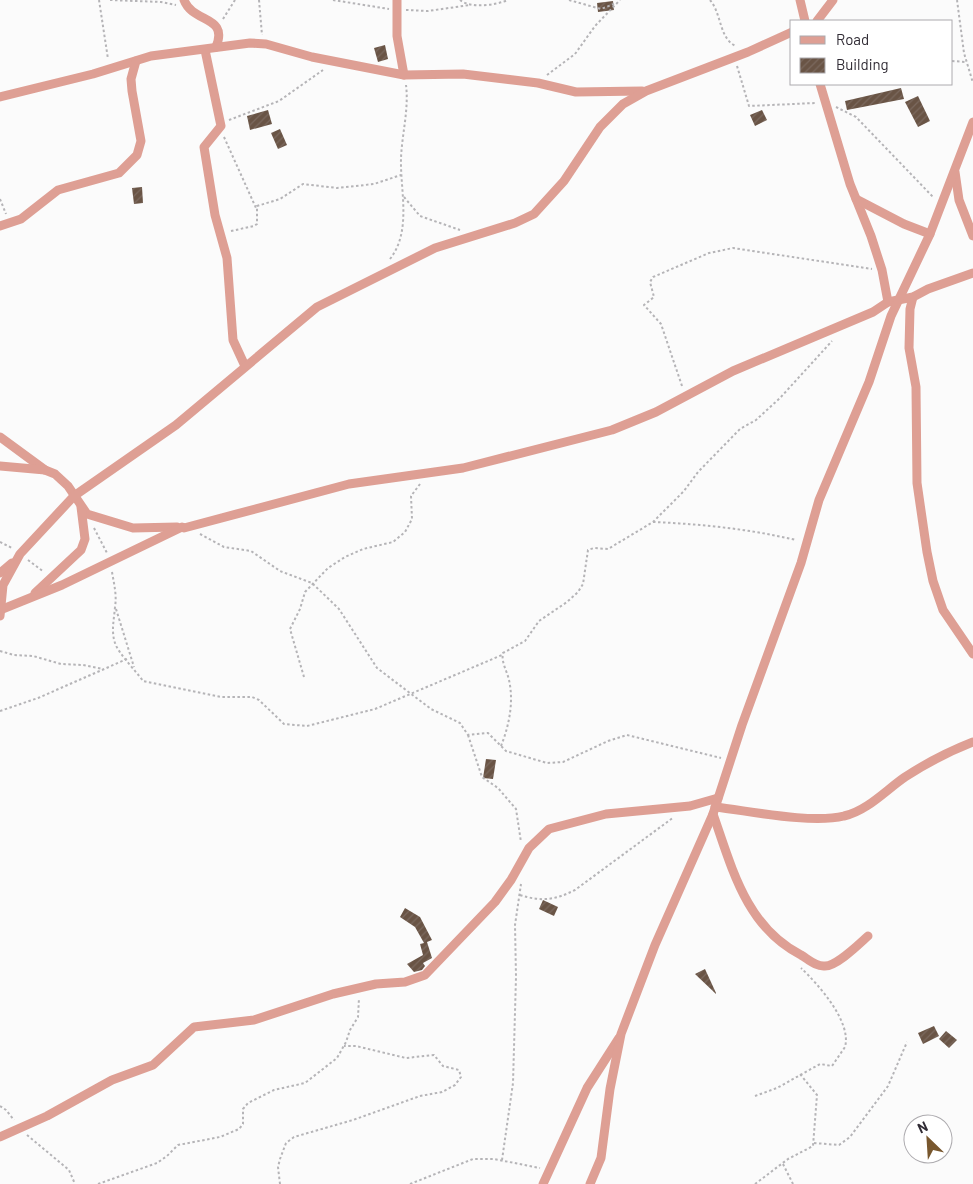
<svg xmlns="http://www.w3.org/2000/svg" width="973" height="1184" font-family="Barlow,sans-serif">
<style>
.building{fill:url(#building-hatch)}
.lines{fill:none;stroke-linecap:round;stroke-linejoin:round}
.path{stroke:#b5b4b7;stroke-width:2;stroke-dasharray:2.5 2.5;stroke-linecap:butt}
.minor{stroke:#de9f94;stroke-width:9}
</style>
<defs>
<pattern id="building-hatch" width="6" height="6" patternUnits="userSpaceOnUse" patternTransform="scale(1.25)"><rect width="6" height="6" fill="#695445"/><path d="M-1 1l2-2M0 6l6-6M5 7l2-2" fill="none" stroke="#7b695e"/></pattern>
</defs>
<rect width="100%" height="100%" fill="#fbfbfb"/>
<g class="building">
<path d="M 613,1 L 614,10 L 598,12 L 597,3 Z"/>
<path d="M 385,45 L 388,59 L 378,62 L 374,48 Z"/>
<path d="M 901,88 L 904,99 L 847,110 L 845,101 Z"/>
<path d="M 918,96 L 930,121 L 918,127 L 905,102 Z"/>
<path d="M 268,110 L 272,124 L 250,130 L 247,116 Z"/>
<path d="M 762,110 L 767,120 L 755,126 L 750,115 Z"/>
<path d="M 280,129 L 287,145 L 278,149 L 271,133 Z"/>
<path d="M 142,187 L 143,203 L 134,204 L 132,188 Z"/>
<path d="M 486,759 L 496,760 L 493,779 L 483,778 Z"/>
<path d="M 543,900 L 558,907 L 554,916 L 539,909 Z"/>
<path d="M 405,908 L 420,917 L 432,940 L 427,942 L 432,958 L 423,963 L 425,966 L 422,970 L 414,972 L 407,964 L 423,955 L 420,944 L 424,943 L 415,927 L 400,917 Z"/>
<path d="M 705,969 L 716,993 L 716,994 L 695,974 Z"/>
<path d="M 934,1026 L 939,1036 L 923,1044 L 918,1033 Z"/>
<path d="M 946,1031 L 957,1040 L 949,1048 L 939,1039 Z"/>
</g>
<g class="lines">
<g class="path">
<path d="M 99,0 L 108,59"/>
<path d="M 110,0 L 161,2 L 176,5"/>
<path d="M 259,0 L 262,35"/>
<path d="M 333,0 L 389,9"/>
<path d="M 460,0 C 471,9 496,5 508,0"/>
<path d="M 569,0 L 601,9 L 614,4"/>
<path d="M 710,0 C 722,14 719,39 736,46"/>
<path d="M 957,0 L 964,53 L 973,83"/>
<path d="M 406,10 L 428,11 L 470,5"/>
<path d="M 223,19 L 235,0"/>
<path d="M 952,61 L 966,62"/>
<path d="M 737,66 L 749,106 L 815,103"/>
<path d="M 547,75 L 575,54 L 595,26 L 620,0"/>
<path d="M 836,107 L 856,117 L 934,198"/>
<path d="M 229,120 L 279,101 L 323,70"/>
<path d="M 224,137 L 256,208"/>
<path d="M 404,197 L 420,216 L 460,230"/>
<path d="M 0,199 L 6,214"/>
<path d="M 231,231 L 254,226 L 257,224 L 257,206 L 280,199 L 303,184 L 337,188 L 374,184 L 401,175"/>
<path d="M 390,259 C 412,231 400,190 401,158 C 402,134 409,109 406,85"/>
<path d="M 682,386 L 661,324 L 644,305 L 654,297 L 650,282 L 653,277 L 709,253 L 733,248 L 872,269"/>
<path d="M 653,522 C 701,524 749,529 796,540"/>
<path d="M 94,528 L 107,553"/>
<path d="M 200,534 L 224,547 L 251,551 L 280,571 L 312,583 L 339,609 L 377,668 L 431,709 L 460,723 L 468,735 L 488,733 L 506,751 L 547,763 L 563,762 L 608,741 L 627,735 L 721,758"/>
<path d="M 0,542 L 12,548"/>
<path d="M 28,560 L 44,572"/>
<path d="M 112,572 C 114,584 117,595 115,607 C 114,620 111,631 115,643 C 118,653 136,671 143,681 L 221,697 L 252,697 L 259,700 L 284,724 L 307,726 L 375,709 L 502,655"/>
<path d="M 116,609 L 134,667"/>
<path d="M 0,651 L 14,655 L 33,656 L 61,664 L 83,665 L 103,669"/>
<path d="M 304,677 L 290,629 L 300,609 L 305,592 L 328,568 L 345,557 L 363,549 L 393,542 L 405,532 L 412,519 L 411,496 L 420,484"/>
<path d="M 0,711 L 38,698 L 127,659"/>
<path d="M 468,735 L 482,777 L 498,788 L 516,809 L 521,842"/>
<path d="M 501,746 C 509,726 514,702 509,680 C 507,671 501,662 503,653 L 525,641 L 539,621 L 567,602 L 578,592 L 583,584 L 588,550 L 594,548 L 608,549 L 653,522 L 684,491 L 698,472 L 740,429 L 756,420 L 780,398 L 832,341"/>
<path d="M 520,895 C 542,902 555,900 575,890 L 674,817"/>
<path d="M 755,1096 L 777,1088 L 820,1064 L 832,1066 L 845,1047 C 852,1022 818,984 801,968"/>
<path d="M 0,1106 L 6,1110 L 14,1120"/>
<path d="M 27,1135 L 69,1170 L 75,1184"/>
<path d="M 814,1143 L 839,1145 L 850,1137 L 888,1086 L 907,1042"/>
<path d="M 502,1160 L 513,1083 L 516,977 L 515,925 L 521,884"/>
<path d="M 783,1164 L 793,1184"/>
<path d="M 98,1184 L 157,1163 L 167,1156 L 178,1145 L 220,1137 L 239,1129 L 243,1124 L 243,1109 L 248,1103 L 274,1090 L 305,1083 L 337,1058 L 346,1042 L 350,1030 L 358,1017 L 359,998"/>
<path d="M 280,1184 L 278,1167 L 280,1159 L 286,1143 L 294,1137 L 353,1120 L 420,1096 L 442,1092 L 455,1085 L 461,1077 L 459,1070 L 443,1066 L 434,1055 L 406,1058 L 356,1046 L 344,1046"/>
<path d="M 410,1184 L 473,1159 L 494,1159 L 540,1168"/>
<path d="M 755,1184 L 788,1159 L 813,1146 L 817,1095 L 800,1074"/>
</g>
<g class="minor">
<path d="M 184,0 C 193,24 229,15 216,47"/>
<path d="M 397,0 L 397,36 L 404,75"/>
<path d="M 800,0 L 805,21"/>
<path d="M 817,21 L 833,0"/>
<path d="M 205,50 L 221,126 L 204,147 L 215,215 L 227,258 L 233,340 L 245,366"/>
<path d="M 820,84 L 850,184 L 871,236 L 882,270 L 888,302"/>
<path d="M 0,97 L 93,74 L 151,56 L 250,43 L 266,44 L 312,57 L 404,75 L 463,74 L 538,83 L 576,92 L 642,91"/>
<path d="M 955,172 L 959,200 L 973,236"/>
<path d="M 856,199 L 904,224 L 930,234"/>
<path d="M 0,226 L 21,219 L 58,190 L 119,173 L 137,155 L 141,141 L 132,91 L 131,79 L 136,61"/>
<path d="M 913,297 L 910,309 L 909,348 L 916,387 L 917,483 L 927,552 L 933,581 L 943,610 L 973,654"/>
<path d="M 0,437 L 45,470"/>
<path d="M 0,466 L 45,470 L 55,474 L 68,486 L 87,514 L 133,528 L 177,527"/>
<path d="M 0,573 L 12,563"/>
<path d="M 35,593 L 81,550 L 85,539 L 81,507"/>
<path d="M 0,610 L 62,585 L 182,527 L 184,528 L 349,484 L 463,468 L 612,430 L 656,412 L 733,371 L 873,312 L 888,302 L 913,297 L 928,289 L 973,273"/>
<path d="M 0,616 L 3,585 L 20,554 L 74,496 L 176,425 L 317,307 L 435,248 L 515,223 L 534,214 L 564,181 L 600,127 L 623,104 L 646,91 L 748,52 L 792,32"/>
<path d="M 715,807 C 750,811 811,824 844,816 C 867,811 886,790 905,777 C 925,764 950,751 973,742"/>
<path d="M 713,814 C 732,868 746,927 801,955 C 808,959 816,967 825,966 C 837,966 859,944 868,936"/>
<path d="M 0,1137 L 47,1116 L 112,1080 L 153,1065 L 194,1027 L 254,1020 L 333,994 L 376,984 L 405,982 L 425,975 L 495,902 L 511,880 L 529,848 L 549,829 L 606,814 L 690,806 L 718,798"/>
<path d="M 543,1184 L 587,1088 L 619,1038"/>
<path d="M 590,1184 L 601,1158 L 610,1089 L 621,1034 L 655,945 L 713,814 L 742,725 L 801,563 L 819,500 L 869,382 L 891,316 L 930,234 L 973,122"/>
</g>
</g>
<rect x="790" y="20" width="162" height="65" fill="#ffffff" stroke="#acaaae"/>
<rect x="800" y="36" width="25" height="8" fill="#de9f94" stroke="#acaaae"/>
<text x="836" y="45" font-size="15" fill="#302b34">Road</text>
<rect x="800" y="58" width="25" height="15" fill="url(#building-hatch)" stroke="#acaaae"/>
<text x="836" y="70" font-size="15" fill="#302b34">Building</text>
<g transform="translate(928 1139) rotate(335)"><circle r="24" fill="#ffffff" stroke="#acaaae"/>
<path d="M0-4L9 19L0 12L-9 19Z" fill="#78572e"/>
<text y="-8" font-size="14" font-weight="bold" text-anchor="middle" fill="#302b34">N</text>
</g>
</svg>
